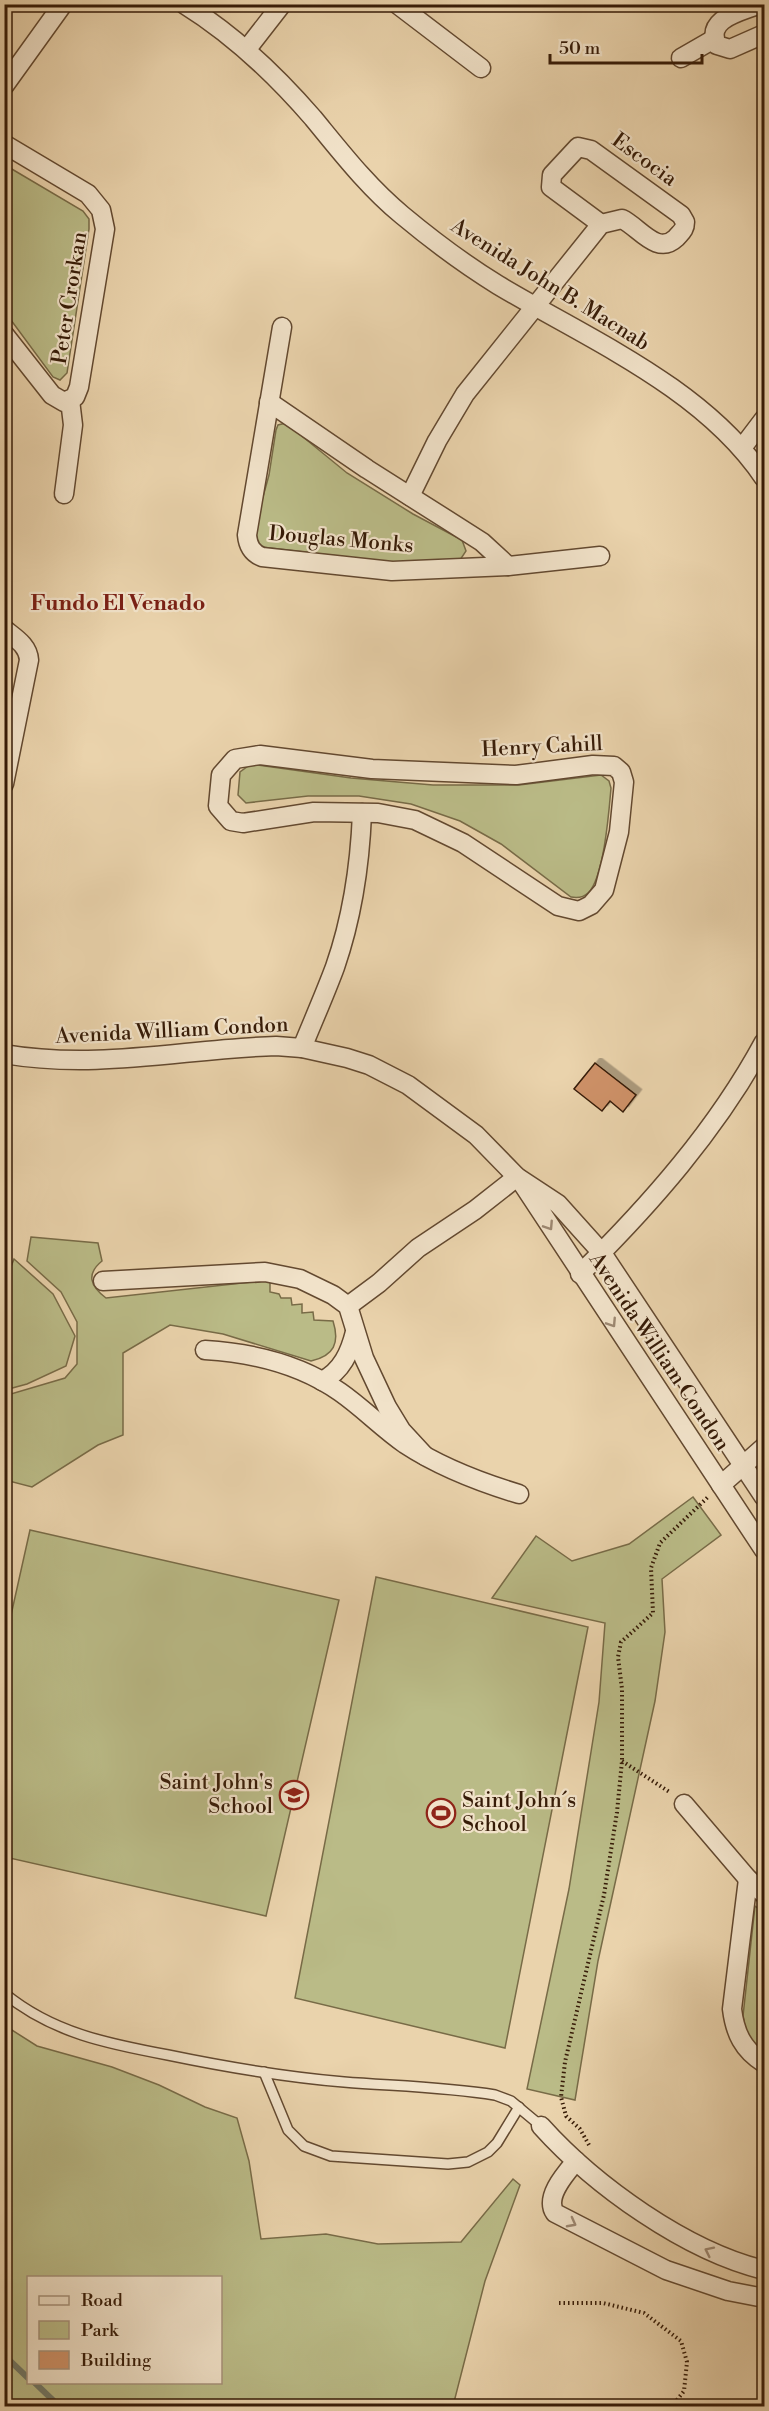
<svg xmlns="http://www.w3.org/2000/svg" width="769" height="2411" font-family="'Libre Bodoni',serif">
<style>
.green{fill:#babb87;stroke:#786b47;stroke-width:1.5;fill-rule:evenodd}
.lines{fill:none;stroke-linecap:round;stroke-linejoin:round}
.stream{stroke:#717969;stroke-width:6}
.building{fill:#cf9269;stroke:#361b07;stroke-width:1.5;filter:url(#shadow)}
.lane-casing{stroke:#634930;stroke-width:12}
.street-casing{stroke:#634930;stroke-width:21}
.path{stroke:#361b07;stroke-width:4;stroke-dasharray:1.5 3;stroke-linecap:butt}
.lane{stroke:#f1e2c9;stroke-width:9}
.street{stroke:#f1e2c9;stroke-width:18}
.oneway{stroke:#9d8872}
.labels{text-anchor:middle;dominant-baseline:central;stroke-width:4.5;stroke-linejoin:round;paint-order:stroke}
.street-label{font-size:21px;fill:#361b07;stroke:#f1e2c9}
.poi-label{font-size:21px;fill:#361b07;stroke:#f1e2c9;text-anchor:end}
.neighbourhood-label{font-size:22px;font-weight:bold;fill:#7a1f14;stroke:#f1e2c9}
</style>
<defs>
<filter id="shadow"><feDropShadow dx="5.5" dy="-5.5" stdDeviation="0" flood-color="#0004"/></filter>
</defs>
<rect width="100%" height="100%" fill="#ead3ac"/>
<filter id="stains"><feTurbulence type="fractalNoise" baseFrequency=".00333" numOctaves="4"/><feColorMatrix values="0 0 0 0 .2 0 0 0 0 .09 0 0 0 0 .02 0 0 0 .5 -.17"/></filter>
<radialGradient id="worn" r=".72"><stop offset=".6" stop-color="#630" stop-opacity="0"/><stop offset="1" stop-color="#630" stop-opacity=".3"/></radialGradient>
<g class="green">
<path d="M 5,165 L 83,211 L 89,219 L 89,229 L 67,373 L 60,380 L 53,377 L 5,312 Z"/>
<path d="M 286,423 L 347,473 L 413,514 L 462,540 L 466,551 L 460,560 L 397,563 L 262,547 L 257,544 L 253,533 L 269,475 L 276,430 L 278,425 Z"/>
<path d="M 251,764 L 351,778 L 433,785 L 519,785 L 601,775 L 609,781 L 611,788 C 609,811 604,878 588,893 C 583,898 577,898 571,897 L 501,844 L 460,821 L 411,804 L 359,796 L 308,796 L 246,803 L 238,795 L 240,772 Z"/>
<path d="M 31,1237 L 98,1243 L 102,1261 C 86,1274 90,1286 106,1298 L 270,1280 L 270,1292 L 279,1294 L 281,1298 L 291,1298 L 292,1305 L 302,1304 L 302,1313 L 313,1312 L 314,1320 L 333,1321 C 340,1343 334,1356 311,1361 L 223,1334 L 170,1325 L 123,1353 L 123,1435 L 98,1445 L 32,1487 L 5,1480 L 4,1396 L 65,1378 L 77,1364 L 77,1322 L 61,1292 L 27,1261 Z"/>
<path d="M 14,1259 L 53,1294 L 75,1336 L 66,1366 L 27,1384 L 5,1390 L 5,1282 Z"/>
<path d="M 693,1497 L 721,1535 L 662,1579 L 665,1632 L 655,1701 L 598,1961 L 575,2100 L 527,2089 L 569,1889 L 599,1702 L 605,1623 L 492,1598 L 536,1536 L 572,1561 L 629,1544 Z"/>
<path d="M 30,1530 L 339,1600 L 266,1916 L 5,1857 L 5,1642 Z"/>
<path d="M 376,1577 L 588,1627 L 505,2048 L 295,1998 Z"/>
<path d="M 755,1906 L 764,1913 L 764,2054 L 748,2044 L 743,2016 Z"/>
<path d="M 4,2025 L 37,2046 L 112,2067 L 159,2085 L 205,2107 L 237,2118 L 249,2161 L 261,2239 L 326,2234 L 378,2244 L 461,2242 L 513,2179 L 520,2185 L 485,2281 L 453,2406 L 5,2406 ZM 28,2278 L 220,2278 L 220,2382 L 28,2382 Z"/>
</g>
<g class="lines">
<g class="stream">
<path d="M 4,2355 L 28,2378"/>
<path d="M 34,2382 L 59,2406"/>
<path d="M 210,2406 L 215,2405 L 282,2405 L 291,2406"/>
</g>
</g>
<path class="building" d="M 595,1063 L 636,1095 L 623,1112 L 610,1101 L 602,1111 L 574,1089 Z"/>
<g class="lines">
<g class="lane-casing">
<g id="lane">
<path d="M 4,1993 C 52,2033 109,2044 168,2055 C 226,2067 285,2077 344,2082 C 394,2086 445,2087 495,2095 L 511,2101 L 541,2126"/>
<path d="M 264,2072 L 288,2130 L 304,2146 L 331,2156 L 448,2164 L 468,2162 L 488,2152 L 497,2143 L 519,2107"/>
</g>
</g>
<g class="street-casing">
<g id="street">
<path d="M 184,4 C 234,35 275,74 313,118 C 341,152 368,187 402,215 C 432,240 464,264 498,285 C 588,339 704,388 764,478"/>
<path d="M 397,4 L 481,68"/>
<path d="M 760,4 C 741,12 705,18 717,45 L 730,49 L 764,34"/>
<path d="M 247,49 L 282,4"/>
<path d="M 681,58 L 714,39"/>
<path d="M 4,86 L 63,4"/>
<path d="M 4,144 L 88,194 L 101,210 L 105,229 L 79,387 L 75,397 L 64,402 L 52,395 L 4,334"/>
<path d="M 282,327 L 247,535 C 248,546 252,553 262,557 L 392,571 L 508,566 L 600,556"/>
<path d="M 269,402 L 367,469 L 482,542 L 508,566"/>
<path d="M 742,448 L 764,419"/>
<path d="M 64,494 L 73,425 L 70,400"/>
<path d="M 410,496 L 437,441 L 465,394 L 601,224 L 622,219 C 639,227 657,256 676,238 C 681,232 685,230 685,222 L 681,215 L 591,150 L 578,147 L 552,175 L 551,187 L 601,224"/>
<path d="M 4,629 C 15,638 28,645 29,660 L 4,784"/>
<path d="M 260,755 L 372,769 L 516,775 L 593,765 L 614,766 L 621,772 L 624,782 L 619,832 L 604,890 L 591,905 L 579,911 L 558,906 L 463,843 L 415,820 L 378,813 L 314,812 L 243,823 L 231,821 L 218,806 L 221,775 L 235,759 Z"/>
<path d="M 302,1048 C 313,1021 325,994 335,967 C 352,918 360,864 362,813"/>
<path d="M 4,1054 C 99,1070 183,1049 276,1046 L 302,1048 L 347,1058 L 369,1065 L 408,1085 L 476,1135 L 517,1177 L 558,1204 L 602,1253 L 764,1497"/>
<path d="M 522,1183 L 764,1550"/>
<path d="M 580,1274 C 650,1205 717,1129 764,1042"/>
<path d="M 103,1281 L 265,1272 L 300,1279 L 333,1295 L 348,1306 L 364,1358 L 387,1407 L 401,1430 L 425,1456"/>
<path d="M 348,1306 L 379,1283 L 418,1248 L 475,1210 L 517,1177"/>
<path d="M 205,1350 C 254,1353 300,1364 340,1392 C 363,1408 382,1428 405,1444 C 440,1467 479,1482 519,1494"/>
<path d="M 322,1381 C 342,1371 350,1352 355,1332"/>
<path d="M 721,1485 L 764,1447"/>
<path d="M 684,1804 L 748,1879 L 764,1894"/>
<path d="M 748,1879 L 732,2009 C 735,2033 743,2050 764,2063"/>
<path d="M 541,2126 C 595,2186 686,2251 764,2270"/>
<path d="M 576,2161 C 566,2173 544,2197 555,2213 L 666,2270 L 728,2291 L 764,2298"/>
</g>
</g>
<g class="path">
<path d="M 622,1761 L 671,1793"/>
<path d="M 589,2145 L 580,2129 L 566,2116 L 561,2097 L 565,2062 L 604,1895 L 617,1812 L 622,1761 L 622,1689 L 618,1657 L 621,1642 L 653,1613 L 651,1568 L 660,1543 L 709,1496"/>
<path d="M 559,2303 L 603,2303 L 644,2313 L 681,2341 L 687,2362 L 684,2391 L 672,2406"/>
</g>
<use href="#lane" class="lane"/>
<use href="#street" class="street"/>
</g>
<defs><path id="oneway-chevron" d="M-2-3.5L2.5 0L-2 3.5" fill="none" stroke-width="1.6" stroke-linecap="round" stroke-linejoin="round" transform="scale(1.5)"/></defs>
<g class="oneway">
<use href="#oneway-chevron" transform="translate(549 1226) rotate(57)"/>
<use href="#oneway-chevron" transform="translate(612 1323) rotate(57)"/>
<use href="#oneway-chevron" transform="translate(572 2223) rotate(28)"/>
<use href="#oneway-chevron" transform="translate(709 2251) rotate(-154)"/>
</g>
<defs>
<g id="school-ring" transform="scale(1.5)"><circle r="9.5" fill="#f1e2c9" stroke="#8f2418" stroke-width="1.5"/><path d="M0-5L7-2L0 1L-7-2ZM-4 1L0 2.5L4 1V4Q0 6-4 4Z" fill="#8f2418"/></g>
<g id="stadium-ring" transform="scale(1.5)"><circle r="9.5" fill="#f1e2c9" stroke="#8f2418" stroke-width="1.5"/><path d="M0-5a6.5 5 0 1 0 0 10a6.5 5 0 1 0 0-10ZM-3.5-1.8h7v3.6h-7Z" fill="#8f2418"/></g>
</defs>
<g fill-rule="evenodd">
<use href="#school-ring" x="294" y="1795"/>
<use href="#stadium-ring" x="441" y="1813"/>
</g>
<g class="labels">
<g class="street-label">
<text transform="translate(644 160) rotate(36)">Escocia</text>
<text transform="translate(550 285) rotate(32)">Avenida John B. Macnab</text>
<text transform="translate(70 298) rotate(-81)">Peter Crorkan</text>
<text transform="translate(341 540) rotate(5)">Douglas Monks</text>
<text transform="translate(542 747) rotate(-3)">Henry Cahill</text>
<text transform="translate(172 1031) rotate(-3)">Avenida William Condon</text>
<text transform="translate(659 1352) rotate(56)">Avenida William Condon</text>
</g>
<g class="poi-label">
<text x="273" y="1783">Saint John's<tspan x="273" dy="24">School</tspan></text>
<text x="462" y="1801" text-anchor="start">Saint John´s<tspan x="462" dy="24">School</tspan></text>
</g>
<g class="neighbourhood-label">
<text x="118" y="603">Fundo El Venado</text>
</g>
</g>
<rect width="769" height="2411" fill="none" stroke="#ead3ac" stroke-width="24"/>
<rect x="6" y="6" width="757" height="2399" fill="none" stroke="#361b07" stroke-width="3"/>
<rect x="12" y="12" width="745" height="2387" fill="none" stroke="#361b07" stroke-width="1.5"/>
<rect x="27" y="2276" width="195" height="108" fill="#f1e2c9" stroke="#a6927b" stroke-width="1.5"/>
<rect x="39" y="2296" width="30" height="9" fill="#f1e2c9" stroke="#a6927b" stroke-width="1.5"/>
<text x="81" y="2306" font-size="18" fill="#361b07">Road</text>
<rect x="39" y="2321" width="30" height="18" fill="#babb87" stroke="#a6927b" stroke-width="1.5"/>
<text x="81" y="2336" font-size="18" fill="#361b07">Park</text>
<rect x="39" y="2351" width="30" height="18" fill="#cf9269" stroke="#a6927b" stroke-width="1.5"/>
<text x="81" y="2366" font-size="18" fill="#361b07">Building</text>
<path d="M550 54v9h152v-9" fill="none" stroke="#361b07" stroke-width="3"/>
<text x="559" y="54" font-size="18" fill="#361b07" stroke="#f1e2c9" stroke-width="4.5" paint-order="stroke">50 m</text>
<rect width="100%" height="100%" filter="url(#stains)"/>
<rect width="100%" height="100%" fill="url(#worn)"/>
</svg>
